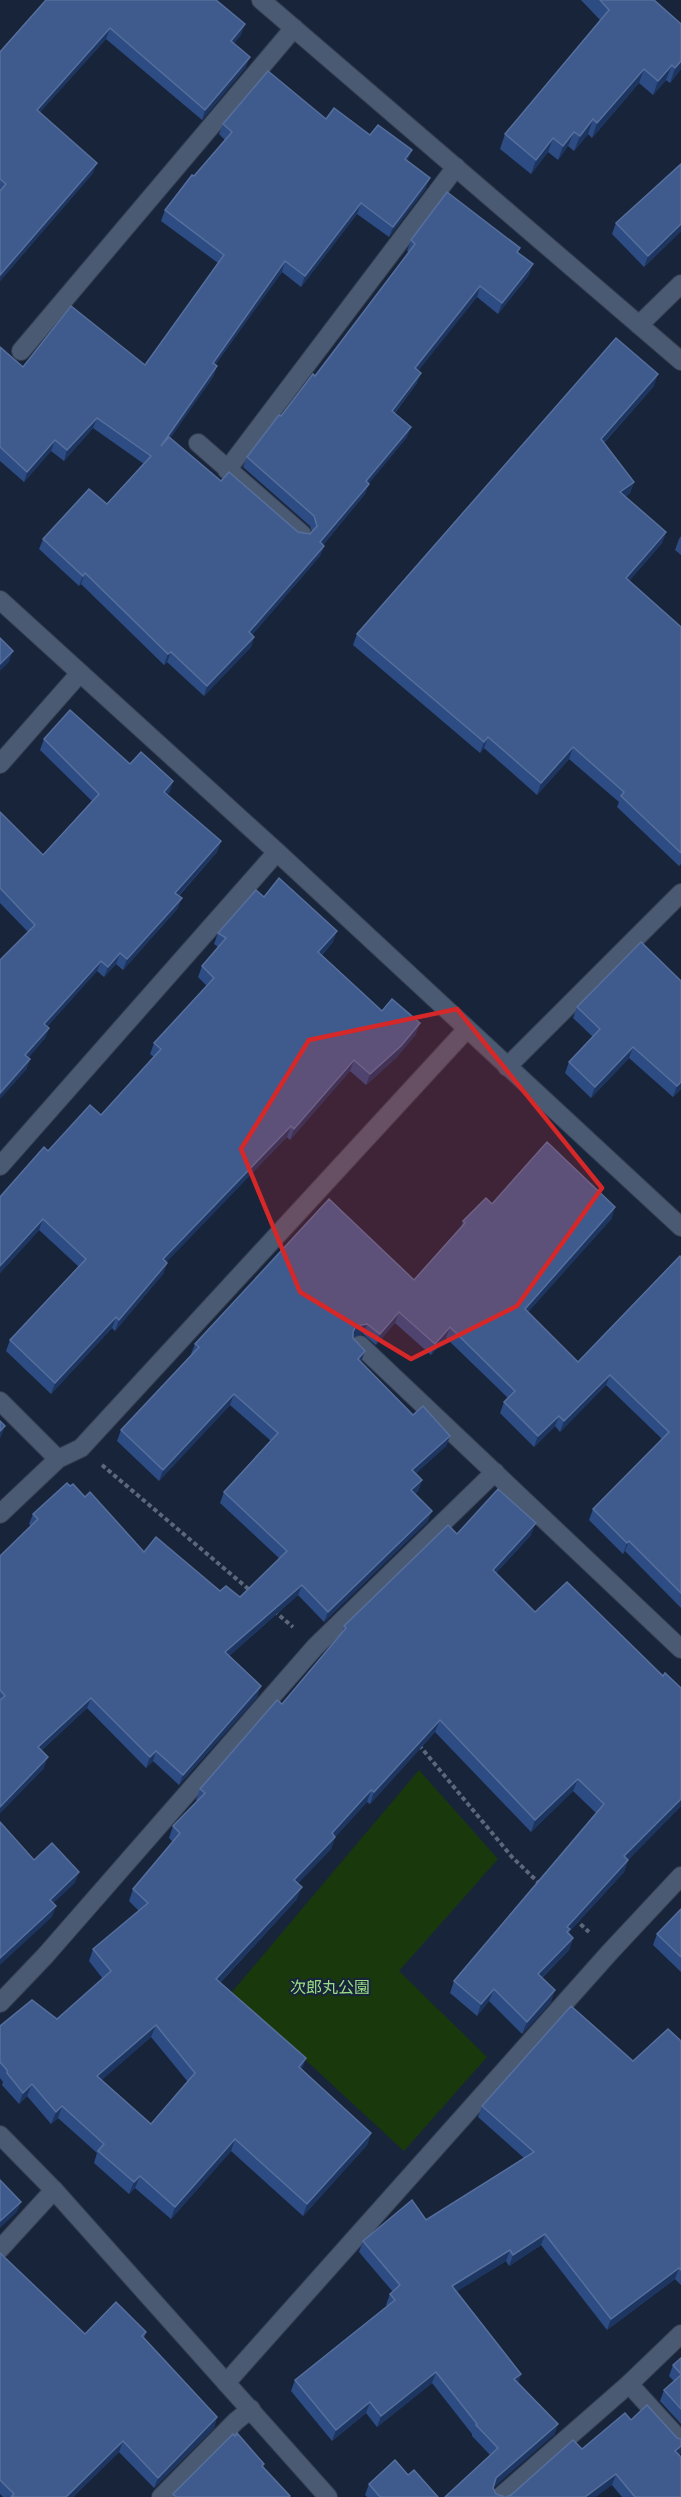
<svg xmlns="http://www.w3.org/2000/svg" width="681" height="2497" font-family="Commissioner,'Noto Sans JP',sans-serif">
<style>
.green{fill:#19390d}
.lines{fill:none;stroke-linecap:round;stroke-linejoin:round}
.minor-casing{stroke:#353e51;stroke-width:20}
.path{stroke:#5c677b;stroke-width:4;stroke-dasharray:4.5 3;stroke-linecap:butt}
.minor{stroke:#4b5a73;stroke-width:18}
.wall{fill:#2d4c83;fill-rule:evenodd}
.shaded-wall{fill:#1d3561}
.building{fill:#3f5b8e;stroke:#566f9c;stroke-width:1.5;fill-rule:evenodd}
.marked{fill:#d62828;fill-opacity:0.2;stroke:#d62828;stroke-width:4.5;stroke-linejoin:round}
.labels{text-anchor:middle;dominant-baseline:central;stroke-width:4.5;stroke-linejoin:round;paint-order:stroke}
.park-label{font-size:16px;fill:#9adc85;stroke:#18243a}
</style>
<rect width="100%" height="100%" fill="#18243a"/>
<path class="green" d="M 419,1770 L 498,1859 L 399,1971 L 487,2057 L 404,2151 L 232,1992 Z"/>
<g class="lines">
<g class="minor-casing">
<g id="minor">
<path d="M 261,0 L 681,361"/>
<path d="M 639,325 L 681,284"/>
<path d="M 21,351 L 294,28"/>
<path d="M 198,443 L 302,534"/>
<path d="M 227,470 L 456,167"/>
<path d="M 0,600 L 277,852 L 681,1227"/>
<path d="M 0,764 L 80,673"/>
<path d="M 507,1067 L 681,893"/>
<path d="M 0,1166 L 277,852"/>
<path d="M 360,1345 L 681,1649"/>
<path d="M 0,1401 L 58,1459"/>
<path d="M 0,1514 L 58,1459 L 81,1448 L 467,1029"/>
<path d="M 0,2003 L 45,1956 L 315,1647 L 495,1472"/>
<path d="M 0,2135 L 54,2190 L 328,2497"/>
<path d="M 0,2249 L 54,2190"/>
<path d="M 226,2383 L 610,1952 L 681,1876"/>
<path d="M 629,2384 L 681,2441"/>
<path d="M 161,2497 L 236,2421 L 251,2409"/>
<path d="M 500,2497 L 629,2384 L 681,2334"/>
</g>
</g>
<g class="path">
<path d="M 102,1465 L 252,1592"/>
<path d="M 274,1611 L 293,1627"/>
<path d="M 419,1745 L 512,1857 L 540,1884"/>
<path d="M 575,1919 L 589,1932"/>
</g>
<use href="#minor" class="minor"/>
</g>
<g class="wall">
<path d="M 46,0 L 241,35 L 234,43 L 246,67 L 202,120 L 106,39 L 40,112 L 93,173 L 0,281 L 0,52 Z"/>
<path d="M 581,0 L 654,0 L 681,24 L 681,69 L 670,83 L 666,80 L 653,95 L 639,83 L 592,138 L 588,134 L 574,151 L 568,146 L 558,160 L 548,152 L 531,174 L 500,149 L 505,134 L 600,20 Z"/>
<path d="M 326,119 L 408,161 L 426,188 L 389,237 L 357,214 L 301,287 L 282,272 L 215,365 L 217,366 L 213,377 L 170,438 L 221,481 L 298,532 L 310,534 L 312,532 L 310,526 L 243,467 L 247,457 L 315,376 L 409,252 L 407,251 L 411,240 L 518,253 L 529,275 L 498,314 L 477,297 L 418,370 L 417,383 L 395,413 L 407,437 L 368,484 L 365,494 L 323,545 L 324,546 L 320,556 L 252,635 L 254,637 L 251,647 L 204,696 L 167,662 L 164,665 L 81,584 L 79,586 L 39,549 L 43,539 L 107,504 L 144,464 L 93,428 L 64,461 L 51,451 L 24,482 L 0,461 L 0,347 L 23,367 L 145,365 L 218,263 L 161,221 L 165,210 L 225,140 L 219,134 L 223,124 Z"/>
<path d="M 681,164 L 681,231 L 644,267 L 612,234 L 616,223 Z"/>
<path d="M 654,386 L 604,443 L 634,482 L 630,493 L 625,497 L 666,532 L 662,543 L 629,581 L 681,627 L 681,864 L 679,866 L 617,807 L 619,802 L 569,759 L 537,795 L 484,748 L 480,753 L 353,645 L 357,634 Z"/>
<path d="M 681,536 L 681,555 L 675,550 L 679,539 Z"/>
<path d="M 44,739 L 130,764 L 170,792 L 167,794 L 221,841 L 217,852 L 179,896 L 178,908 L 123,970 L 116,964 L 104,977 L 97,971 L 47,1026 L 49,1028 L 45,1038 L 28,1058 L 30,1059 L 26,1070 L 28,932 L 0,903 L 0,812 L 43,855 L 92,801 L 40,750 Z"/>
<path d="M 264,897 L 333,942 L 322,955 L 382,1011 L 416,1034 L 397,1057 L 366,1085 L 350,1071 L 290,1140 L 287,1137 L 166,1262 L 167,1263 L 163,1274 L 115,1331 L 112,1328 L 51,1394 L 6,1351 L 10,1340 L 79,1267 L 39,1230 L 0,1273 L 0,1197 L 48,1151 L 101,1115 L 154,1057 L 150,1054 L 154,1043 L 207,986 L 198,977 L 202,966 L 218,947 L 214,944 L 218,933 Z"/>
<path d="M 681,981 L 681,1089 L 673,1097 L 629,1058 L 591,1098 L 565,1073 L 569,1062 L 593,1037 L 573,1018 L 577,1007 Z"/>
<path d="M 492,1204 L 612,1218 L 528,1312 L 578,1362 L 681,1257 L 681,1608 L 625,1551 L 623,1554 L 589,1520 L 593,1509 L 662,1439 L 606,1385 L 560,1432 L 555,1426 L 534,1447 L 500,1413 L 504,1402 L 508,1398 L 446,1338 L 431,1355 L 395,1323 L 376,1345 L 363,1334 L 353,1337 L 361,1362 L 413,1415 L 450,1436 L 446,1446 L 416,1473 L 422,1480 L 418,1491 L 415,1494 L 428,1521 L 324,1622 L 298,1595 L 229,1656 L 257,1697 L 179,1785 L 153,1761 L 146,1768 L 87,1708 L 42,1750 L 44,1768 L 0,1813 L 0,1556 L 31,1526 L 29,1524 L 33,1514 L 70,1486 L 85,1497 L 144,1552 L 220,1591 L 240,1597 L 280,1559 L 220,1503 L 224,1492 L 271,1441 L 230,1405 L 159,1481 L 117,1441 L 121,1430 L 191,1355 L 191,1354 L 195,1344 L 414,1280 L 461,1228 L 463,1221 Z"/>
<path d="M 457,1534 L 531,1535 L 496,1573 L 681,1806 L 628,1860 L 624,1872 L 569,1932 L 573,1938 L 569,1950 L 542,1978 L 551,2002 L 522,2034 L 489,2001 L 477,2016 L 450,1993 L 454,1981 L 596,1813 L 573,1791 L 531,1832 L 435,1732 L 370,1804 L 367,1802 L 335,1837 L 331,1849 L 298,1883 L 297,1899 L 220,1983 L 302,2070 L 371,2133 L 367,2145 L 303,2216 L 231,2151 L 171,2219 L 135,2188 L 129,2194 L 94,2163 L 97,2153 L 58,2118 L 51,2124 L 27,2096 L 19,2104 L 2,2085 L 3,2082 L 0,2078 L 0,2026 L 57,2019 L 103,1979 L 89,1961 L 93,1949 L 139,1911 L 129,1901 L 133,1889 L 173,1842 L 169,1838 L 173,1826 L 197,1801 L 196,1800 L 200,1789 L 282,1704 L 342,1634 L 344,1626 ZM 151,2037 L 188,2082 L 151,2124 L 101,2080 Z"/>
<path d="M 681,1909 L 681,1972 L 653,1945 L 657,1934 Z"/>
<path d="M 681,2041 L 681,2285 L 675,2279 L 607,2330 L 541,2245 L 509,2266 L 506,2261 L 457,2291 L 521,2374 L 518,2382 L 558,2424 L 554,2435 L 445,2497 L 490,2455 L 472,2436 L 472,2434 L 432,2383 L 377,2427 L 366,2413 L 332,2441 L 291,2391 L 295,2380 L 387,2306 L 386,2305 L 390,2294 L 393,2292 L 359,2252 L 363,2241 L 426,2220 L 524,2158 L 478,2117 L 482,2106 L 633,2061 Z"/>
<path d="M 0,2253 L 85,2334 L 146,2332 L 144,2338 L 217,2417 L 214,2428 L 154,2488 L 119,2452 L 73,2497 L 3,2497 L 0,2494 Z"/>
<path d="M 681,2358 L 681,2424 L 660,2401 L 664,2390 L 674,2381 L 669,2376 L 673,2365 Z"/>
<path d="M 631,2420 L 681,2453 L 679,2455 L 681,2497 L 622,2497 L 612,2485 L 511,2495 L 582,2449 Z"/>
<path d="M 408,2475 L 438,2497 L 367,2497 L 365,2495 L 369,2484 Z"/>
</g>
<g class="shaded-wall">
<path d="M 245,24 L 241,35 L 227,51 L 231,41 Z"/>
<path d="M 110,28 L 106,39 L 33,120 L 37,110 Z"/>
<path d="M 250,57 L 246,67 L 202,120 L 205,110 Z"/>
<path d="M 681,61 L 681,69 L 670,83 L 675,68 Z"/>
<path d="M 672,65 L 666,80 L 653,95 L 658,81 Z"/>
<path d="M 644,69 L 639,83 L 592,138 L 597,123 Z"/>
<path d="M 593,119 L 588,134 L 574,151 L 580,136 Z"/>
<path d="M 574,132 L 568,146 L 558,160 L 563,146 Z"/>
<path d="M 553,138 L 548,152 L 531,174 L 536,160 Z"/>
<path d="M 412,150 L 408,160 L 402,170 L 405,159 Z"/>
<path d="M 97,163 L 93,173 L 0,281 L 0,275 Z"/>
<path d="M 430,178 L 426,188 L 389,237 L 393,227 Z"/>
<path d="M 361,203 L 357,214 L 301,287 L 305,276 Z"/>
<path d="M 681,224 L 681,231 L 644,267 L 648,256 Z"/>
<path d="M 285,261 L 282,272 L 209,373 L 213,363 Z"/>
<path d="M 533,264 L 529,275 L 498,314 L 502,303 Z"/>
<path d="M 480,286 L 477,297 L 412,379 L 415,368 Z"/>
<path d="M 217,366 L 213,377 L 158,456 L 161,446 Z"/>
<path d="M 421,373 L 417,383 L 388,421 L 392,411 Z"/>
<path d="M 658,374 L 654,386 L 597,450 L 601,439 Z"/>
<path d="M 97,418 L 93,428 L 64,461 L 67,450 Z"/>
<path d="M 411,427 L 407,437 L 362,492 L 366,481 Z"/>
<path d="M 55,440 L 51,451 L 24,482 L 27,472 Z"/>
<path d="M 634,482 L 630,493 L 616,503 L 620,492 Z"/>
<path d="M 369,484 L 365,494 L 316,553 L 320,542 Z"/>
<path d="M 666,532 L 662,543 L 622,589 L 626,578 Z"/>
<path d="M 324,546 L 320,556 L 246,642 L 249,632 Z"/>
<path d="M 85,573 L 81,584 L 79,586 L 83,576 Z"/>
<path d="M 254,637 L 251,647 L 204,696 L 207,686 Z"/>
<path d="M 13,651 L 9,662 L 0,671 L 0,664 Z"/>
<path d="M 171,652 L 167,662 L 164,665 L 168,654 Z"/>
<path d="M 488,737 L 484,748 L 480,753 L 484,742 Z"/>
<path d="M 573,747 L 569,759 L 537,795 L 541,783 Z"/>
<path d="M 173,781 L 170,792 L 161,802 L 164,792 Z"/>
<path d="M 221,841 L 217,852 L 171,904 L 175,893 Z"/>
<path d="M 182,898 L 178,908 L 123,970 L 127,959 Z"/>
<path d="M 337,931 L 333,942 L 314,963 L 318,952 Z"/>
<path d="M 120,953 L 116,964 L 104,977 L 108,967 Z"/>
<path d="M 101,961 L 97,971 L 41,1034 L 44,1024 Z"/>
<path d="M 420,1023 L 416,1034 L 397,1057 L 366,1085 L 370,1074 Z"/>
<path d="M 49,1028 L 45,1038 L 21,1066 L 25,1055 Z"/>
<path d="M 633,1047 L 629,1058 L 591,1098 L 595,1087 Z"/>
<path d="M 30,1059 L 26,1070 L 0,1099 L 0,1093 Z"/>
<path d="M 354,1060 L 350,1071 L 290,1140 L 294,1129 Z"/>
<path d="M 681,1082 L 681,1089 L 673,1097 L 677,1086 Z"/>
<path d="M 291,1126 L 287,1137 L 159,1270 L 163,1259 Z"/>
<path d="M 615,1207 L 612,1218 L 521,1320 L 525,1309 Z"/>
<path d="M 43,1219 L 39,1230 L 0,1273 L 0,1266 Z"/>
<path d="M 167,1263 L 163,1274 L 115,1331 L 119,1320 Z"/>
<path d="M 399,1312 L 395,1323 L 376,1345 L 380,1334 Z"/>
<path d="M 116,1317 L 112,1328 L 51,1394 L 55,1383 Z"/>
<path d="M 367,1324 L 363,1334 L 352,1337 L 353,1332 L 356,1326 Z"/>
<path d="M 450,1327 L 446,1338 L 431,1355 L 435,1344 Z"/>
<path d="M 365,1351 L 361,1362 L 354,1370 L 358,1359 Z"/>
<path d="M 610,1375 L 606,1385 L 560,1432 L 564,1421 Z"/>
<path d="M 234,1394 L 230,1405 L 159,1481 L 163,1470 Z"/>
<path d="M 559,1416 L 555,1426 L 534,1447 L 538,1436 Z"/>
<path d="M 5,1426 L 1,1437 L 0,1438 L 0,1431 Z"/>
<path d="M 450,1436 L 446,1446 L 408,1480 L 412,1470 Z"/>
<path d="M 422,1480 L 418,1491 L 407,1501 L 411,1490 Z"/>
<path d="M 432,1511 L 428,1521 L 324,1622 L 328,1612 Z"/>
<path d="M 536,1523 L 531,1535 L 488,1581 L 493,1570 Z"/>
<path d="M 629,1541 L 625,1551 L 623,1554 L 627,1543 Z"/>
<path d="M 302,1585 L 298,1595 L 221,1663 L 225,1652 Z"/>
<path d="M 261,1686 L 257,1697 L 179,1785 L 183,1775 Z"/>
<path d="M 91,1698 L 87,1708 L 34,1757 L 38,1747 Z"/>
<path d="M 440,1720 L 435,1732 L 370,1804 L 374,1792 Z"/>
<path d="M 156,1751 L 153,1761 L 146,1768 L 150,1757 Z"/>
<path d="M 48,1757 L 44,1768 L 0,1813 L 0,1807 Z"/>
<path d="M 578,1779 L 573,1791 L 531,1832 L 535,1820 Z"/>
<path d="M 371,1790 L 367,1802 L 335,1837 L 331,1849 L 290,1892 L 294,1880 L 332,1833 Z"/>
<path d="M 681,1799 L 681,1806 L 620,1868 L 624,1856 Z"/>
<path d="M 628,1860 L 624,1872 L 569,1932 L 565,1941 L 567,1927 Z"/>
<path d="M 79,1872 L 75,1883 L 46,1910 L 50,1900 Z"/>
<path d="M 302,1887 L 297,1899 L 212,1991 L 216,1979 Z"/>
<path d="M 56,1906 L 52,1917 L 0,1965 L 0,1958 Z"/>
<path d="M 573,1938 L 569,1950 L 533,1986 L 538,1974 Z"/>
<path d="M 494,1989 L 489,2001 L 477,2016 L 481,2004 Z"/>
<path d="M 555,1990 L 551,2002 L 522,2034 L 527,2022 Z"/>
<path d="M 156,2025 L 151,2037 L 93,2088 L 97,2076 Z"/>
<path d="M 306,2058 L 302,2070 L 299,2067 Z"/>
<path d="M 32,2084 L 27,2096 L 19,2104 L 23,2093 Z"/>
<path d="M 62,2106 L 58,2118 L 51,2124 L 56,2112 Z"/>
<path d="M 371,2133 L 367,2145 L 303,2216 L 307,2204 Z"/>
<path d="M 235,2139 L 231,2151 L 171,2219 L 175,2207 Z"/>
<path d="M 140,2176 L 135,2188 L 129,2194 L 134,2182 Z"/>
<path d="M 21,2202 L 17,2212 L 0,2228 L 0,2221 Z"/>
<path d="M 545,2234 L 541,2245 L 509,2266 L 513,2255 Z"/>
<path d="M 510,2250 L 506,2261 L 448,2297 L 452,2286 Z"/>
<path d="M 679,2268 L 675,2279 L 607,2330 L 611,2319 Z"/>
<path d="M 436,2372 L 432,2383 L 377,2427 L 381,2416 Z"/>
<path d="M 521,2374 L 517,2385 L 514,2379 Z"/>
<path d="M 370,2402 L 366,2413 L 332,2441 L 336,2430 Z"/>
<path d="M 217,2417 L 214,2428 L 154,2488 L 158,2478 Z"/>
<path d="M 558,2424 L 554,2435 L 492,2489 L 496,2478 Z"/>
<path d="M 123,2441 L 119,2452 L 73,2497 L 66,2497 Z"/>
<path d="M 681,2446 L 681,2453 L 671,2462 L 675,2451 Z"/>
<path d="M 616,2474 L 612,2485 L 596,2497 L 585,2497 Z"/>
</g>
<g class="building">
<path d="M 46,0 L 216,0 L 245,24 L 231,41 L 250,57 L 205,110 L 110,28 L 37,110 L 97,163 L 0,275 L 0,191 L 6,184 L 0,179 L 0,52 Z"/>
<path d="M 600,0 L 654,0 L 681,24 L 681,61 L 675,68 L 672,65 L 658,81 L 644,69 L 597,123 L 593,119 L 580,136 L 574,132 L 563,146 L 553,138 L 536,160 L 505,134 L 609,10 Z"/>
<path d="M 268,71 L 326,119 L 334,108 L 370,135 L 378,125 L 412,150 L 405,159 L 430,178 L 393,227 L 361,203 L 305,276 L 285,261 L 213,363 L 217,366 L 161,446 L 169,437 L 221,481 L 229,472 L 298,532 L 310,534 L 317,526 L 314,516 L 247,457 L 279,415 L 281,416 L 313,374 L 315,376 L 415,244 L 411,240 L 447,192 L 520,248 L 517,252 L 533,264 L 502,303 L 480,286 L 415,368 L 421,373 L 392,411 L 411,427 L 366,481 L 369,484 L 320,542 L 324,546 L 249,632 L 254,637 L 207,686 L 171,652 L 168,654 L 85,573 L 83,576 L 43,539 L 89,489 L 107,504 L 151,456 L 97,418 L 67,450 L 55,440 L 27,472 L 0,447 L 0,347 L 23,367 L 71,306 L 145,365 L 224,255 L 165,210 L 192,175 L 194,176 L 232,132 L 223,124 Z"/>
<path d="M 681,164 L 681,224 L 648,256 L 616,223 Z"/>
<path d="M 616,338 L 658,374 L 601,439 L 634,482 L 620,492 L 666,532 L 626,578 L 681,627 L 681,853 L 621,796 L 624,792 L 573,747 L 541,783 L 488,737 L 484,742 L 357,634 Z"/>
<path d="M 0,638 L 13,651 L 0,664 Z"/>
<path d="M 70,710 L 130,764 L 141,752 L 173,781 L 164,792 L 221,841 L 175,893 L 182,898 L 127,959 L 120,953 L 108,967 L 101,961 L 44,1024 L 49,1028 L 25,1055 L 30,1059 L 0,1093 L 0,960 L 35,925 L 0,888 L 0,812 L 43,855 L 99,794 L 44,739 Z"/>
<path d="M 279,878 L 337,931 L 318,952 L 382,1011 L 392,999 L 420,1023 L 401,1046 L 370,1074 L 354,1060 L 294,1129 L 291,1126 L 163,1259 L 167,1263 L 119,1320 L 116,1317 L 55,1383 L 10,1340 L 86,1259 L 43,1219 L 0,1266 L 0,1197 L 44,1147 L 48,1151 L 90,1105 L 101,1115 L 161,1049 L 154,1043 L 214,978 L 202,966 L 226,938 L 218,933 L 256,890 L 264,897 Z"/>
<path d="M 641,942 L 681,981 L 681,1082 L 677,1086 L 633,1047 L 595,1087 L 569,1062 L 600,1029 L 577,1007 Z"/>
<path d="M 547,1142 L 615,1207 L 525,1309 L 578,1362 L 680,1256 L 681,1257 L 681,1593 L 629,1541 L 627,1543 L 593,1509 L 669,1432 L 610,1375 L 564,1421 L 559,1416 L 538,1436 L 504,1402 L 515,1391 L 450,1327 L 435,1344 L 399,1312 L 380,1334 L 367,1324 L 356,1326 L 353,1332 L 353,1338 L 365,1351 L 358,1359 L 413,1415 L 423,1406 L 450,1436 L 412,1470 L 422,1480 L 411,1490 L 432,1511 L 328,1612 L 302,1585 L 225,1652 L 261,1686 L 183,1775 L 156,1751 L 150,1757 L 91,1698 L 38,1747 L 48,1757 L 0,1807 L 0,1700 L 5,1696 L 0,1690 L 0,1556 L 38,1519 L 33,1514 L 67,1483 L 70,1486 L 73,1484 L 85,1497 L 90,1492 L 144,1552 L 156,1537 L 220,1591 L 226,1586 L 240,1597 L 287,1551 L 224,1492 L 278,1433 L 234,1394 L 163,1470 L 121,1430 L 199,1347 L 195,1344 L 329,1199 L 414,1280 L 465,1223 L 463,1221 L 486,1198 L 492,1204 Z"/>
<path d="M 0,1421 L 5,1426 L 0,1431 Z"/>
<path d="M 498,1489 L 536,1523 L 493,1570 L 535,1612 L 567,1582 L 663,1676 L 665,1673 L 681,1688 L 681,1799 L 624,1856 L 628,1860 L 567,1927 L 570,1929 L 567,1932 L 573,1938 L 538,1974 L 555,1990 L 527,2022 L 494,1989 L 481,2004 L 454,1981 L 604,1804 L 578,1779 L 535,1820 L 440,1720 L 374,1792 L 371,1790 L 332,1833 L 335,1837 L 294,1880 L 302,1887 L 216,1979 L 306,2058 L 299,2067 L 371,2133 L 307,2204 L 235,2139 L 175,2207 L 140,2176 L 134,2182 L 98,2151 L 104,2144 L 62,2106 L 56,2112 L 32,2084 L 23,2093 L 7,2073 L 7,2070 L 0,2062 L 0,2026 L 32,2000 L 57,2019 L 111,1971 L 93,1949 L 148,1903 L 133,1889 L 180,1833 L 173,1826 L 205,1793 L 200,1789 L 277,1700 L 282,1704 L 346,1628 L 344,1626 L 448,1525 L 457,1534 ZM 156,2025 L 195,2073 L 151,2124 L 97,2076 Z"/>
<path d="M 0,1822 L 34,1860 L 52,1843 L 79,1872 L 50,1900 L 56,1906 L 0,1958 Z"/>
<path d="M 681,1909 L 681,1957 L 657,1934 Z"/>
<path d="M 571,2006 L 633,2061 L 668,2029 L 681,2041 L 681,2270 L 679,2268 L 611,2319 L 545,2234 L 513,2255 L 510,2250 L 452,2286 L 521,2374 L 514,2379 L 558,2424 L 496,2478 L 493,2488 L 496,2494 L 505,2497 L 445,2497 L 498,2448 L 476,2425 L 477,2424 L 436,2372 L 381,2416 L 370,2402 L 336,2430 L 295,2380 L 395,2300 L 390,2294 L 400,2285 L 363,2241 L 412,2200 L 426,2220 L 534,2152 L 482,2106 Z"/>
<path d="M 0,2180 L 21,2202 L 0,2221 Z"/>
<path d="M 0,2253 L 85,2334 L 116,2302 L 146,2332 L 142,2336 L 217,2417 L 158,2478 L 123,2441 L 66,2497 L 11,2497 L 14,2494 L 0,2480 Z"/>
<path d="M 681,2358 L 681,2374 L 673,2365 Z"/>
<path d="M 681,2375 L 681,2409 L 664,2390 Z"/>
<path d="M 647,2405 L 677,2438 L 681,2439 L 681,2446 L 675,2451 L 681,2457 L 681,2497 L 635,2497 L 616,2474 L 585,2497 L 506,2497 L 511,2495 L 573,2440 L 582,2449 L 625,2413 L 631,2420 Z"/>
<path d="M 237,2433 L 264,2464 L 262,2466 L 290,2496 L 289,2497 L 176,2497 L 173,2494 L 233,2434 L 235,2436 Z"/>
<path d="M 395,2460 L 408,2475 L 414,2470 L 438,2497 L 380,2497 L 369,2484 Z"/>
</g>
<path class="marked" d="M 457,1009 L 602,1188 L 517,1306 L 411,1359 L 300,1292 L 241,1149 L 309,1040 Z"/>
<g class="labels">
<g class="park-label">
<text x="330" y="1986">次郎丸公園</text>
</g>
</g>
</svg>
